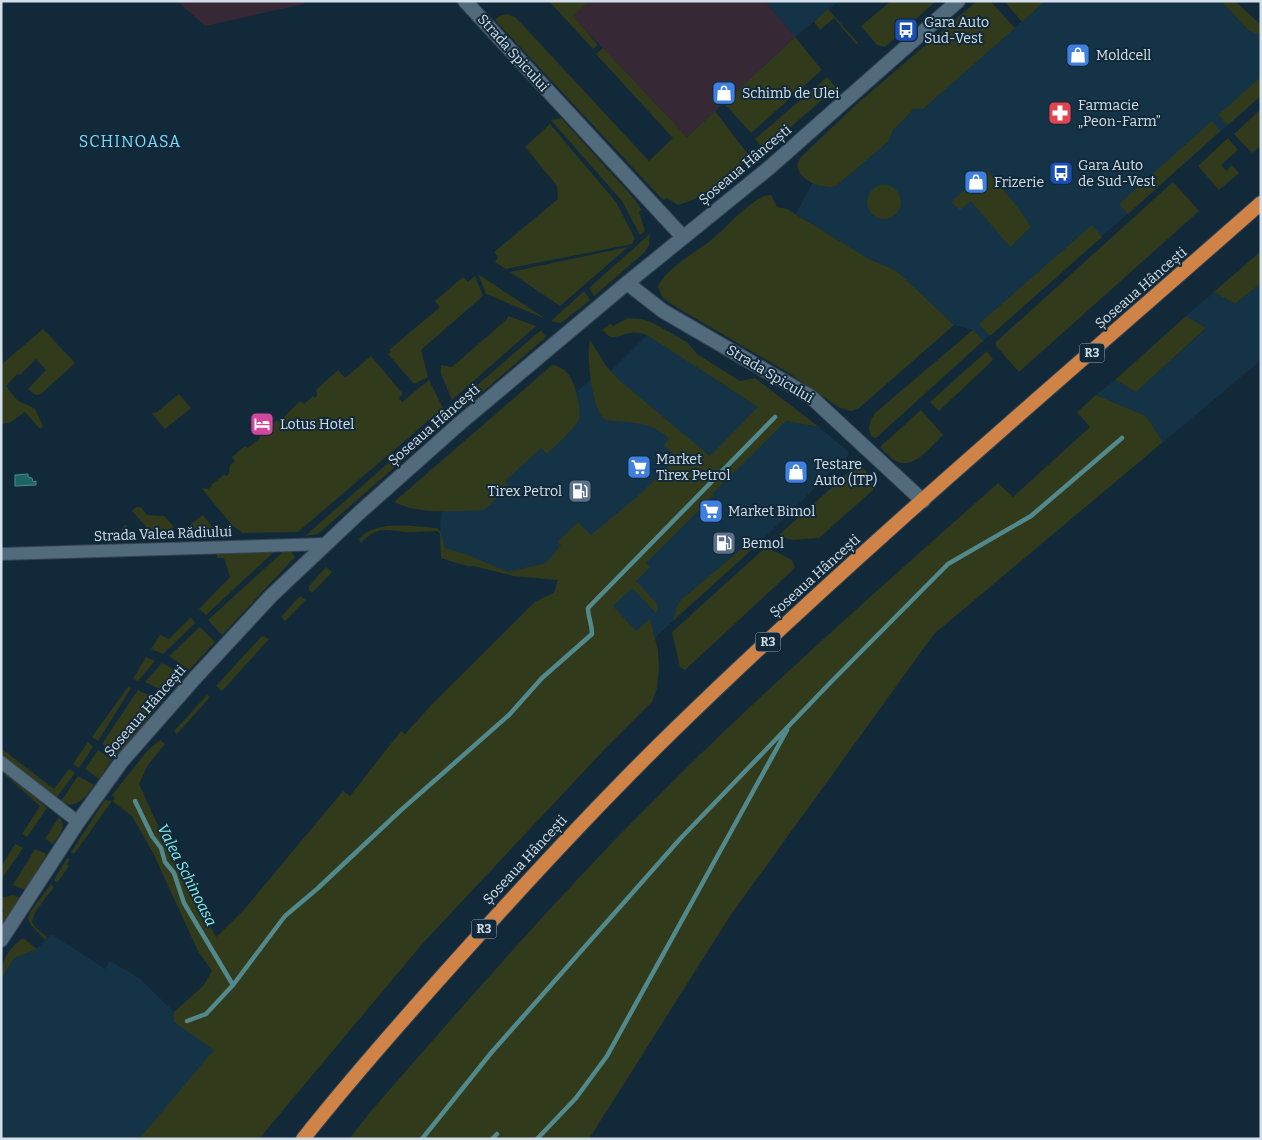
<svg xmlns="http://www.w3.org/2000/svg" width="1262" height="1140" font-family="Bitter,serif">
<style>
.built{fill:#153347}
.industrial{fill:#362835}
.green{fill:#313a1b}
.water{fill:#1b6465;stroke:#52898d}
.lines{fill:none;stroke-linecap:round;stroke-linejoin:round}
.stream{stroke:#52898d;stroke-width:4.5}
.minor-casing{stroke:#334351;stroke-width:14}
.tertiary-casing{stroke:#334351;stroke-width:16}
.trunk-casing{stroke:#334351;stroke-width:16}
.minor{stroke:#516a7c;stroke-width:12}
.tertiary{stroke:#516a7c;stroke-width:14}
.trunk{stroke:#d08347;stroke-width:14}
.labels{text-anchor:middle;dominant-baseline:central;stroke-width:4;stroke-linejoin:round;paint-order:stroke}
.shield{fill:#122939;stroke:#99a9b6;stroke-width:1}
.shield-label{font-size:12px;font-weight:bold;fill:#d3e0eb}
.poi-label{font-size:14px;fill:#d3e0eb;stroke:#122939;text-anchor:start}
.street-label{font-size:14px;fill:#d3e0eb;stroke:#122939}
.water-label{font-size:15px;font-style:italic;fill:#87f2f2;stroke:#122939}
.quarter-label{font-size:16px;letter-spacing:1px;fill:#7cd9fb;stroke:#122939}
</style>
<rect width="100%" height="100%" fill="#122939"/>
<g class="built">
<path d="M 765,1 L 839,1 L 795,37 Z"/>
<path d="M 1045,1 L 1221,1 L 1249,31 L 1261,35 L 1261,96 L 983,341 L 973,330 L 954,325 L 897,271 L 869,259 L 796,214 L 813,182 L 824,187 L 836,186 L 842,181 L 889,141 L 893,130 L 915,109 L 923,109 Z"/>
<path d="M 1261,283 L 1261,360 L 1163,442 L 1146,416 L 1096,395 L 1115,380 L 1136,392 L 1206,329 L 1186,316 L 1214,292 L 1235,304 Z"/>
<path d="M 647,335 L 759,407 L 711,456 L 704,451 L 558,580 L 514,576 L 473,566 L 467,567 L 462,564 L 441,558 L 440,534 L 442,510 L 606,366 L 611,371 Z"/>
<path d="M 786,421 L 819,427 L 850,453 L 758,544 L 752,544 L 741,549 L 681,600 L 677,606 L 673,621 L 655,638 L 651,625 L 620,653 L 593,610 Z"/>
<path d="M 51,934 L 105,969 L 110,961 L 139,978 L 174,1012 L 174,1022 L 215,1050 L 141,1137 L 145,1139 L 1,1139 L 1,979 L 14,958 L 37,949 Z"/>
</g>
<g class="industrial">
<path d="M 177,1 L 304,1 L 304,4 L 205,26 Z"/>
<path d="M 558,1 L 765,1 L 795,37 L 687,137 Z"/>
</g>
<g class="green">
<path d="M 549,1 L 589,1 L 573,16 L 598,45 L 593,49 Z"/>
<path d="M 891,1 L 936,1 L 885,47 L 877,45 L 861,26 Z"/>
<path d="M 977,1 L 990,1 L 1015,28 L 923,109 L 914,109 L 893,130 L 889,141 L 836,186 C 821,191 789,176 800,158 L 858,103 Z"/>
<path d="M 1004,1 L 1045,1 L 1022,22 Z"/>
<path d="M 1221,1 L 1235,1 L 1261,25 L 1261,35 L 1249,31 Z"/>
<path d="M 828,9 L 858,43 L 856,44 L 834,18 L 820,30 L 814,22 Z"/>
<path d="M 507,14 L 515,17 L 520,22 L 649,161 L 673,138 L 596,54 L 603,48 L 687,137 L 715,111 L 750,157 C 728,176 707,197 678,205 L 667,198 L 663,200 L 495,20 L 499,16 Z"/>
<path d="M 795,37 L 822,70 L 751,133 L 724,103 Z"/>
<path d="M 827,77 L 836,88 L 764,150 L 755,139 Z"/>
<path d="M 1261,77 L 1261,96 L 1228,125 L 1218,115 Z"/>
<path d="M 1261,109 L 1261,146 L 1252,153 L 1234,134 Z"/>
<path d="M 561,118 L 632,196 L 642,210 L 639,212 L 645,231 L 640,235 L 622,201 L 551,120 Z"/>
<path d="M 1212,121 L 1220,131 L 1128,214 L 1119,204 Z"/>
<path d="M 550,124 L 616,202 L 635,239 L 632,244 L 506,269 L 495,262 L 498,257 L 494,252 L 558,199 L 557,186 L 525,147 Z"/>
<path d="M 1228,138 L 1238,150 L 1221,165 L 1226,171 L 1232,165 L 1239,173 L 1219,190 L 1198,166 Z"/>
<path d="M 986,169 L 1016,205 L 1031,227 L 1010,247 L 971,201 L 960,210 L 951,202 L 971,185 L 975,189 L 983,182 L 978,175 Z"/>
<path d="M 1173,182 L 1199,211 L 1019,372 L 996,346 L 996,342 Z"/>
<circle cx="884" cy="202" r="17"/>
<path d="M 771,195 L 777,207 L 787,209 L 869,259 L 897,271 L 954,325 L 859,408 L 851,411 L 838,407 L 789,373 L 676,307 L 662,297 L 658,287 C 662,272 697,251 710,241 C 727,227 741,209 760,198 C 763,196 767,195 771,195 Z"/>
<path d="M 1092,225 L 1102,237 L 990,336 L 979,324 Z"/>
<path d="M 650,234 L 649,245 L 644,253 L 594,296 L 589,288 Z"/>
<path d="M 628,247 L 560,306 L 510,272 Z"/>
<path d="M 1261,251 L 1261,283 L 1235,304 L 1214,292 Z"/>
<path d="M 478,274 L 546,319 L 486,294 Z"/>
<path d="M 475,276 L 483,296 L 421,350 L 428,377 L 414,384 L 388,354 L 391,352 L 389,350 L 440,307 L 435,301 L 463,277 L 468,282 Z"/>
<path d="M 584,291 L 590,300 L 561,323 L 551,321 Z"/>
<path d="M 508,316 L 536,326 L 452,400 L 441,374 L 441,365 L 452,367 L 507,319 Z"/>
<path d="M 1186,316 L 1206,328 L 1136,392 L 1115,380 Z"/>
<path d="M 628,318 L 642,319 L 653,323 L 687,342 L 697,354 L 740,381 L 755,378 L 819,427 L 786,421 L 712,494 L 713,496 L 646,563 L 650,567 L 636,581 L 657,604 L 658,608 L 656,613 L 632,588 L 613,606 L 636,631 L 650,619 L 658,650 L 659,669 L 657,688 L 652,702 L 603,751 L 423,943 L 259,1139 L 139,1139 L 214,1050 L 174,1022 L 174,1012 L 203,986 L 212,971 L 198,951 L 153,853 L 132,816 L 112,801 L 74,854 L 71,852 L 105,800 L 112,801 L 115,798 L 112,795 L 148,750 L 160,740 L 165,744 L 148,765 L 139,784 L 164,839 L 216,937 L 242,912 L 343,791 L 350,796 L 401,731 L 405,734 L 435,701 L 536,601 L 554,593 L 558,580 L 514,576 L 473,566 C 465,567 449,560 441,558 L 440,534 L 437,531 C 426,531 415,533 404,532 C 384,529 376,527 361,543 L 359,539 C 376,519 414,527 437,528 L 440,531 L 445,548 L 468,555 L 508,572 L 546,563 L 561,545 L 558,542 L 578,522 L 591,535 L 638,496 L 677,458 L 664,445 L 669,438 C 655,427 644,423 626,422 C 620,421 613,422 607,420 C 592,416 586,354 590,340 L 606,366 L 619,380 L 710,456 L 758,407 L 647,335 C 627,328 625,338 610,337 L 602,330 L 610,324 L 613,326 Z"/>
<path d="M 43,329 L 75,363 L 41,394 L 36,395 L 28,389 L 46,370 L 36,359 L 20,375 L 17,374 L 6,386 L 17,400 L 35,409 L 43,426 L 40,429 L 25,412 L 11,422 L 1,424 L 1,365 Z"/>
<path d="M 541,330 L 546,337 L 464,408 L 454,405 Z"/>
<path d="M 973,330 L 983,341 L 876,438 L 872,437 C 866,428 870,421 875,413 Z"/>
<path d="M 987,351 L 993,360 L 939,411 L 930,402 Z"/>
<path d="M 371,356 L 403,394 L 399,398 L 402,402 L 429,380 L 443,408 L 298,532 L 242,533 L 231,524 L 202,489 L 203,488 L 208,489 L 212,486 L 211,485 L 225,474 L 226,476 L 229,474 L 230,465 L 235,461 L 232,457 L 245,446 L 248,448 L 260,438 L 259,436 L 277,420 L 279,422 L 300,401 L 304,404 L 313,396 L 315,398 L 317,396 L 316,390 L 338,370 L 345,378 Z"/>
<path d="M 552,365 C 570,367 575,385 578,400 C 579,408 582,416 577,423 C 569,434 557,444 547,454 L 541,448 L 505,481 L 510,487 L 486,508 L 482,510 C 455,511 418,515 394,502 Z"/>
<path d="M 179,394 L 191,408 L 165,429 L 151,413 L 157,412 Z"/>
<path d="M 1096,395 L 1146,416 L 1163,442 L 934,634 L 730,916 L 589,1139 L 349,1139 L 371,1111 C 461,1008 551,904 647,807 C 759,694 879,589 998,483 L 1013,497 L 1090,427 L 1077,412 Z"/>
<path d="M 921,410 L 943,435 C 932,445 915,469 898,462 C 891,459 885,452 880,447 Z"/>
<path d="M 444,414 L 443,425 L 318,534 L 305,536 Z"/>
<path d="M 859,463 C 866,471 874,478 873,490 L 819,538 L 791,540 L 779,535 Z"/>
<path d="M 136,507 L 141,507 L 147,515 L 164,516 L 174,527 L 158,540 L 132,511 Z"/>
<path d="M 203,515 L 214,529 L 212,535 L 179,536 L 177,534 Z"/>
<path d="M 125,524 L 132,535 L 130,539 L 115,540 Z"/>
<path d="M 752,544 L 758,544 L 673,621 L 677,606 L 681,600 L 741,549 Z"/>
<path d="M 766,547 L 792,560 L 795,568 L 685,670 L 680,667 L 672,632 Z"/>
<path d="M 285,550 L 291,551 L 295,557 L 222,635 L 208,620 Z"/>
<path d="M 275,551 L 206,615 L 199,609 L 230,577 L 224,558 L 217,558 L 217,553 Z"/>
<path d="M 326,567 L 332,572 L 312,593 L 309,590 L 309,586 Z"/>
<path d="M 300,596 L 306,600 L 285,621 L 281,617 Z"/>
<path d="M 191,617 L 195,623 L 163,654 L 151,649 L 160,635 L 169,639 Z"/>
<path d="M 200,627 L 215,642 L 189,670 L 169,656 Z"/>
<path d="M 262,636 L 269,639 L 222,691 L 216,686 Z"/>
<path d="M 146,657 L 155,661 L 138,681 L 133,679 Z"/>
<path d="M 162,663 L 184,675 L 168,693 L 145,682 Z"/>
<path d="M 128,687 L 131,688 L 98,741 L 92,737 Z"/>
<path d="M 138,690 L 161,702 L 126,747 L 117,754 L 102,744 Z"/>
<path d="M 207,695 L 210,697 L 176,735 L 175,730 Z"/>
<path d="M 88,742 L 93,747 L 79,768 L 73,764 Z"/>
<path d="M 1,748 L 54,789 L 69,769 L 75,773 L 56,798 L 1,755 Z"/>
<path d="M 98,750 L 112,760 L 99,779 L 85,769 Z"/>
<path d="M 1,768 L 47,808 L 27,837 L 22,834 L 40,806 L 1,771 Z"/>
<path d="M 78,776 L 94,785 C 85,797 76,811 61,801 Z"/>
<path d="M 59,817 C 68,827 59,835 53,844 L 45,839 Z"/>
<path d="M 15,844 L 23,848 L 1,880 L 1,867 Z"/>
<path d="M 35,849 L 47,854 L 26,890 L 13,885 Z"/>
<path d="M 67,858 L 70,859 L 67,864 L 69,866 L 57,883 L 54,880 Z"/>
<path d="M 51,884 L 54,887 L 35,912 L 32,922 L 36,928 L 47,937 L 45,940 L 31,925 L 28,919 L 31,911 Z"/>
<path d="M 13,895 L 21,898 L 1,929 L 1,915 L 4,910 L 1,909 L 1,898 Z"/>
<path d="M 23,938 L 37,949 L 14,958 L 1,979 C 1,962 8,948 23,938 Z"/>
</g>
<path class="water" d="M 28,474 L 28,477 L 32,478 L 33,482 L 36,481 L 36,485 L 15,486 L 15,475 Z"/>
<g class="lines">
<g class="stream">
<path d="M 135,801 L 152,836 L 161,848 L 165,862 L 174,873 L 184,903 L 233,985"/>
<path d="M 187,1021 L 206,1014 L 233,985 L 285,916 L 317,889 L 400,811 L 509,715 L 542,678 L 592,634 C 592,624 588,617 588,608 L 775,417"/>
<path d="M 422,1139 L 491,1053 L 680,839 L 830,683 L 948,564 L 1031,516 L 1122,438"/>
<path d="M 492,1139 L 497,1134"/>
<path d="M 537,1139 L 576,1098 L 607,1056 L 787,730"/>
</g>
<g class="minor-casing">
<g id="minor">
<path d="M 1,554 L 326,544"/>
<path d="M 1,762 L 78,822"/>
</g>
</g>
<g class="tertiary-casing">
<g id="tertiary">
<path d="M 465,1 L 683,237"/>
<path d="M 627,283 L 663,311 L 811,397 L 923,501"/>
<path d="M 1,940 L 78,822 L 122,761 L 195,678 L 271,596 L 359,513 L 459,424 L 627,283 L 769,168 L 958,1"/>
</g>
</g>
<g class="trunk-casing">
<path id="trunk" d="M 303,1139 C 353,1076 407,1015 461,955 C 530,878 600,802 674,730 C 862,547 1064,377 1261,203"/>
</g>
<use href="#minor" class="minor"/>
<use href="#tertiary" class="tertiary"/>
<use href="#trunk" class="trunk"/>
</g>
<defs>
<g id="bus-square" transform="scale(1.25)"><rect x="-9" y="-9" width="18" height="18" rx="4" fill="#1a4fb4" stroke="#122939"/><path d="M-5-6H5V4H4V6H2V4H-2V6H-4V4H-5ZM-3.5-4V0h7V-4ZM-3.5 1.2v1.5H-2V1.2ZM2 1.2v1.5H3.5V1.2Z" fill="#fff"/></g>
<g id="shop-square" transform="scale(1.25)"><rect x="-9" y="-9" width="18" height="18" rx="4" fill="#3f7fe0" stroke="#122939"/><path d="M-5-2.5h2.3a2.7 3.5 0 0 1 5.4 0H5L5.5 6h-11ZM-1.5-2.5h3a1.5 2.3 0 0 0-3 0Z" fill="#fff"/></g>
<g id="pharmacy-square" transform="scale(1.25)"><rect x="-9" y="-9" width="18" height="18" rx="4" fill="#e0444e" stroke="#122939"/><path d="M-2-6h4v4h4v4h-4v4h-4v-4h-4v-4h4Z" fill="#fff"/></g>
<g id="hotel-square" transform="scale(1.25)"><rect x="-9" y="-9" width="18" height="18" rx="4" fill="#d1479c" stroke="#122939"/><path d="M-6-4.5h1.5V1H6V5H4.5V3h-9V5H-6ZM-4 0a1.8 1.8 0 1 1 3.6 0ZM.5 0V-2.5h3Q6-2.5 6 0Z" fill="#fff"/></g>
<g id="supermarket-square" transform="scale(1.25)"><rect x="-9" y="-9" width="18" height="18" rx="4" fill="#3f7fe0" stroke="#122939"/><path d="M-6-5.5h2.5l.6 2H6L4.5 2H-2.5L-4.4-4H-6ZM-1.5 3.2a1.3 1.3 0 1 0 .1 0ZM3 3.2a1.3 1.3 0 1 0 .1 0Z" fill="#fff"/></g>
<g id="fuel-square" transform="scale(1.25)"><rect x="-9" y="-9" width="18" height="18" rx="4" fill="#5c6f8a" stroke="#122939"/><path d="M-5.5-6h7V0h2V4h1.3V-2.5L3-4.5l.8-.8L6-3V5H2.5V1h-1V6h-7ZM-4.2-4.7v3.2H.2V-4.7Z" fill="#fff"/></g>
</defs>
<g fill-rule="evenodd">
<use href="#bus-square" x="906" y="30"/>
<use href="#shop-square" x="1078" y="55"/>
<use href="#shop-square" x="724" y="93"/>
<use href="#pharmacy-square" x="1060" y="113"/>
<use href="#bus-square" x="1061" y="173"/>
<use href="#shop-square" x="976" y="182"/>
<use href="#hotel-square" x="262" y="424"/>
<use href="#supermarket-square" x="639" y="467"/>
<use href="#shop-square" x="796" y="472"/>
<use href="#fuel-square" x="580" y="491"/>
<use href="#supermarket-square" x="711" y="511"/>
<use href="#fuel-square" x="724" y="543"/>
</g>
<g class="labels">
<g class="shield">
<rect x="1079.5" y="343.5" width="25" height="19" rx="4"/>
<rect x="755.5" y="632.5" width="25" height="19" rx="4"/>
<rect x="471.5" y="919.5" width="25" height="19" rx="4"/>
</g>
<g class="shield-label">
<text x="1092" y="353">R3</text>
<text x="768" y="642">R3</text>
<text x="484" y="929">R3</text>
</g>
<g class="poi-label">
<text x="924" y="22">Gara Auto<tspan x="924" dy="16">Sud-Vest</tspan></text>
<text x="1096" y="55">Moldcell</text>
<text x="742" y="93">Schimb de Ulei</text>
<text x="1078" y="105">Farmacie<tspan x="1078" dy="16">„Peon-Farm”</tspan></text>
<text x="1078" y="165">Gara Auto<tspan x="1078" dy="16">de Sud-Vest</tspan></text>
<text x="994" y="182">Frizerie</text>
<text x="280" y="424">Lotus Hotel</text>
<text x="656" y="459">Market<tspan x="656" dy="16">Tirex Petrol</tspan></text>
<text x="814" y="464">Testare<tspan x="814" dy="16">Auto (ITP)</tspan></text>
<text x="562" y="491" text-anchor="end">Tirex Petrol</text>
<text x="728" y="511">Market Bimol</text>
<text x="742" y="543">Bemol</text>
</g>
<g class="street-label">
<text transform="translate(513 53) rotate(48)">Strada Spicului</text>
<text transform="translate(745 165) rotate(-40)">Șoseaua Hâncești</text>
<text transform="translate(1141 288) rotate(-41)">Șoseaua Hâncești</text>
<text transform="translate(770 374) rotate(31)">Strada Spicului</text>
<text transform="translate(434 425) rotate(-41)">Șoseaua Hâncești</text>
<text transform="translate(163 534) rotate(-2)">Strada Valea Rădiului</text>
<text transform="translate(815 576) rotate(-42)">Șoseaua Hâncești</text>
<text transform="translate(145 711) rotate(-49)">Șoseaua Hâncești</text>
<text transform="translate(525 860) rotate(-47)">Șoseaua Hâncești</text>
</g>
<g class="water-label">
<text transform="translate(187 875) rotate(63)">Valea Schinoasa</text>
</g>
<g class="quarter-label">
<text x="130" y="141">SCHINOASA</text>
</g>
</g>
<rect width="1262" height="1140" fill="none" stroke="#d3e0eb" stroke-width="5"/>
</svg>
